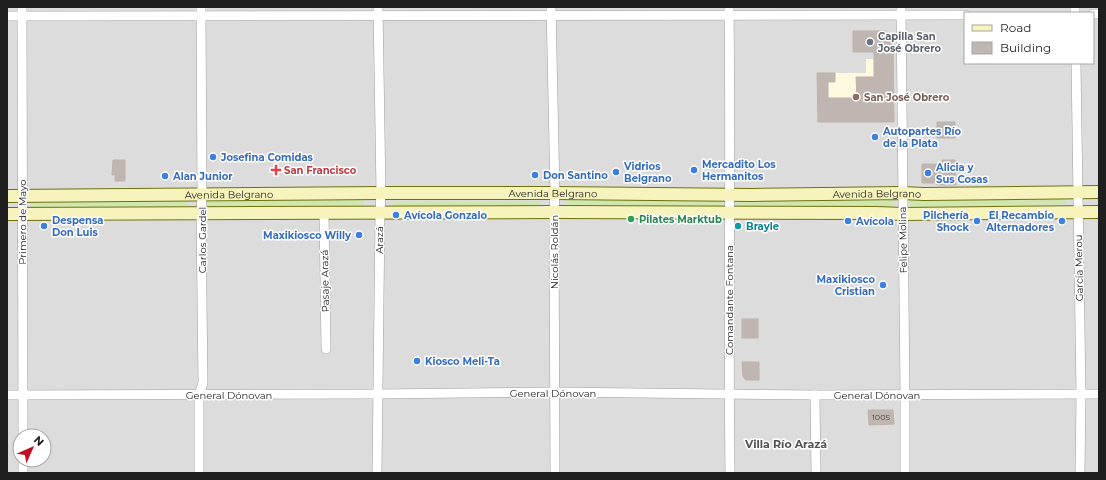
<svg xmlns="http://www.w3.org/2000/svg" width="1106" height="480" font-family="Montserrat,sans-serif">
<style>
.residential{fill:#dddcdc;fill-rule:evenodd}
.education{fill:#fdfae0}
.grass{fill:#cfe6ae}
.building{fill:#bfb6b2;stroke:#c0b1a9}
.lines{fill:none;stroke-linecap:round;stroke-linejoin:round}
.street-casing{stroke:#a0a0a0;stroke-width:10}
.secondary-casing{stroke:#6f700b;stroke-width:14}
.street{stroke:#fff;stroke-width:9}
.secondary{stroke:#f6f3bd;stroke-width:12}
.worship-dot{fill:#6b7280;stroke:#fff;stroke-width:1.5}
.education-dot{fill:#8d6e63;stroke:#fff;stroke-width:1.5}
.shop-dot{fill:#3f7fe0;stroke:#fff;stroke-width:1.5}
.health-dot{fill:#e0444e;stroke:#fff;stroke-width:1.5}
.leisure-dot{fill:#2e9e5b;stroke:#fff;stroke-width:1.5}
.culture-dot{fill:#0f9aa8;stroke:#fff;stroke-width:1.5}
.labels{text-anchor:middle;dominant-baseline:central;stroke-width:3;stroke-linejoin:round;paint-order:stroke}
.number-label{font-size:8px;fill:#474544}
.worship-label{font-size:10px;font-weight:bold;fill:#5b616d;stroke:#fff;text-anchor:start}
.education-label{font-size:10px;font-weight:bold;fill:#785e54;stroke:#fff;text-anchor:start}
.shop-label{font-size:10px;font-weight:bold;fill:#366cbe;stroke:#fff;text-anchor:start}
.health-label{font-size:10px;font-weight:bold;fill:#be3a42;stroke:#fff;text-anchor:start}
.street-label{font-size:10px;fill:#1f1f1f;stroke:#fff}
.leisure-label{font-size:10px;font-weight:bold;fill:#27864d;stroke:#fff;text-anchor:start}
.culture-label{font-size:10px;font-weight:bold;fill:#0d838f;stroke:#fff;text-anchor:start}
.neighbourhood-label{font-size:11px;font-weight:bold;fill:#525252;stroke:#fff}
</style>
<rect width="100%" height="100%" fill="#efebe5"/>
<path class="residential" d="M 7,7 L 1099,7 L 1099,473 L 7,473 ZM 965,13 L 1093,13 L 1093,63 L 965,63 ZM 20,436 L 44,436 L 44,460 L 20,460 Z"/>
<path class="education" d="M 866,59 L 893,59 L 894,122 L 818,122 L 817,73 L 866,73 Z"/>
<g class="grass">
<path d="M 1066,197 L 1066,204 L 910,208 L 910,199 Z"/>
<path d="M 737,198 L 893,198 L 893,207 L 737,208 Z"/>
<path d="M 721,199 L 721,206 L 565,206 L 565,200 Z"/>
<path d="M 208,200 L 364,200 L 364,206 L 208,207 Z"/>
<path d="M 187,201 L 187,209 L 31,209 L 31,202 Z"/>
<path d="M 539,201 L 540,209 L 393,209 L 393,202 Z"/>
</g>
<g class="building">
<path d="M 853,31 L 886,31 L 886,38 L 893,38 L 894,122 L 818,122 L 817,73 L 835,73 L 835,82 L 828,82 L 828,98 L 857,98 L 856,77 L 874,77 L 874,52 L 853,52 Z"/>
<rect x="937" y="122" width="18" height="16"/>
<path d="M 113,160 L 125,160 L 125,181 L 115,181 L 115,174 L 112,175 Z"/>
<path d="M 942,160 L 955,160 L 956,185 L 937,185 L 937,183 L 922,183 L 922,164 L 942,164 Z"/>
<rect x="742" y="319" width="16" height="19"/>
<path d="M 742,362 L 759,362 L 759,380 L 746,380 L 743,377 Z"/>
<path d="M 868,410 L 893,410 L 894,424 L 869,425 Z"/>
</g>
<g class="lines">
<g class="street-casing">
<g id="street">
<path d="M 22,7 L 23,436"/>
<path d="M 551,7 L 555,193 L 554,212 L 555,473"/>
<path d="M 729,7 C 731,162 728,318 730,473"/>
<path d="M 901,7 L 905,395 L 905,473"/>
<path d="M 1075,13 L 1075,7"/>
<path d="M 1093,14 L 1099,14"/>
<path d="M 7,16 L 965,15"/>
<path d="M 1076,63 L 1081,394 L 1080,473"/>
<path d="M 324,213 L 326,349"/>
<path d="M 7,395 L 378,394 L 555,392 L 815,395 L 1099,394"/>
<path d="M 815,395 L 816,473"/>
<path d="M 23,473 L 23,460"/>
<path d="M 199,473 L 199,395 L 203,383 L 201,214 L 202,195 L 201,7"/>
<path d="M 377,473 L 380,213 L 381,193 L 378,7"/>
</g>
</g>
<g class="secondary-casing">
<g id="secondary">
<path id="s1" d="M 7,196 L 381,193 L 555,193 L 752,195 L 902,193 L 924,194 L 1099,192"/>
<path d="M 7,214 L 554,212 L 876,213 L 903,214 L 1099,212"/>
</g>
</g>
<use href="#street" class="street"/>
<use href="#secondary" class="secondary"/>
</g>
<circle class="worship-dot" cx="870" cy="42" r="4"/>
<circle class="education-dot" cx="856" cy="97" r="4"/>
<g class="shop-dot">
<circle cx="875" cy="137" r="4"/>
<circle cx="213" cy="157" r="4"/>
<circle cx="694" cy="170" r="4"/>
<circle cx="616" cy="172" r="4"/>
<circle cx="928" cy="173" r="4"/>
<circle cx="535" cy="175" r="4"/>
<circle cx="165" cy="176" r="4"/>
<circle cx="396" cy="215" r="4"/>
<circle cx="848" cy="221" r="4"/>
<circle cx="977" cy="221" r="4"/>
<circle cx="1062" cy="221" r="4"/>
<circle cx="44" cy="226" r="4"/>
<circle cx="359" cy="235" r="4"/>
<circle cx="883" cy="285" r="4"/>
<circle cx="417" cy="361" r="4"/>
</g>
<path class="health-dot" d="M274 164h4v4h4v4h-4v4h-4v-4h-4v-4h4z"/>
<circle class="leisure-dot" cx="631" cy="219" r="4"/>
<circle class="culture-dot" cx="738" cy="226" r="4"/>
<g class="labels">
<g class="number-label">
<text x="881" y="417">1005</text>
</g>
<g class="worship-label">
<text x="878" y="36">Capilla San<tspan x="878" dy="12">José Obrero</tspan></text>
</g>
<g class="education-label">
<text x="864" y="97">San José Obrero</text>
</g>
<g class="shop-label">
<text x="883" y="131">Autopartes Río<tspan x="883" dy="12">de la Plata</tspan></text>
<text x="221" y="157">Josefina Comidas</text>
<text x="702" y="164">Mercadito Los<tspan x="702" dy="12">Hermanitos</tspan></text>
<text x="624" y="166">Vidrios<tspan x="624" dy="12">Belgrano</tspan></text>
<text x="936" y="167">Alicia y<tspan x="936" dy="12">Sus Cosas</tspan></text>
<text x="543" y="175">Don Santino</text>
<text x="173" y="176">Alan Junior</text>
<text x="404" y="215">Avícola Gonzalo</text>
<text x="969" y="215" text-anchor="end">Pilchería<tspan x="969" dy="12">Shock</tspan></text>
<text x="1054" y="215" text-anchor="end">El Recambio<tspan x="1054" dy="12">Alternadores</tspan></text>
<text x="52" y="220">Despensa<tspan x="52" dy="12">Don Luis</tspan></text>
<text x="856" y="221">Avícola</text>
<text x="351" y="235" text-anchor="end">Maxikiosco Willy</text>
<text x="875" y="279" text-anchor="end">Maxikiosco<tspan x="875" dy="12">Cristian</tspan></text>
<text x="425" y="361">Kiosco Meli-Ta</text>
</g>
<g class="health-label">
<text x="284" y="170">San Francisco</text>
</g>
<g class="street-label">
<text stroke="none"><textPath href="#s1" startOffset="546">Avenida Belgrano</textPath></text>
<text stroke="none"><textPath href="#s1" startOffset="222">Avenida Belgrano</textPath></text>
<text stroke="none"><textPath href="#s1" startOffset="870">Avenida Belgrano</textPath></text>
<text transform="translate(22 222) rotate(-90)">Primero de Mayo</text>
<text transform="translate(202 240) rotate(-90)">Carlos Gardel</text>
<text transform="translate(379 240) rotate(-90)">Arazá</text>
<text transform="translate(903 240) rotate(-91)">Felipe Molina</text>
<text transform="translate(554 252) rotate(-90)">Nicolás Roldán</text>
<text transform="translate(1079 268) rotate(-91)">García Merou</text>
<text transform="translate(325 281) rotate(-91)">Pasaje Arazá</text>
<text transform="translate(729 300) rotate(-90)">Comandante Fontana</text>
<text x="553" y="393">General Dónovan</text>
<text x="229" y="395">General Dónovan</text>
<text x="877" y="395">General Dónovan</text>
</g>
<g class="leisure-label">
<text x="639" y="219">Pilates Marktub</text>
</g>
<g class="culture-label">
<text x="746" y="226">Brayle</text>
</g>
<g class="neighbourhood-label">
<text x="786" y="444">Villa Río Arazá</text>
</g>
</g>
<rect width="1106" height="480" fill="none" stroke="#1f1f1f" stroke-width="16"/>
<rect x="964" y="12" width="130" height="52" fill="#ffffff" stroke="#a5a5a5"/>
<rect x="972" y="25" width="20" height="6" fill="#f6f3bd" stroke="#a5a5a5"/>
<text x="1000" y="32" font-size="12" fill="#1f1f1f">Road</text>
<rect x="972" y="42" width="20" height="12" fill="#bfb6b2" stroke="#a5a5a5"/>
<text x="1000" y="52" font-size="12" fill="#1f1f1f">Building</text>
<g transform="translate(32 448) rotate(45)"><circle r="19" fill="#ffffff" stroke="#a5a5a5"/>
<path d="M0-3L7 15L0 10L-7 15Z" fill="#c10c1e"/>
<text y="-6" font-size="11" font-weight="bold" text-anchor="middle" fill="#1f1f1f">N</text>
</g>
</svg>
